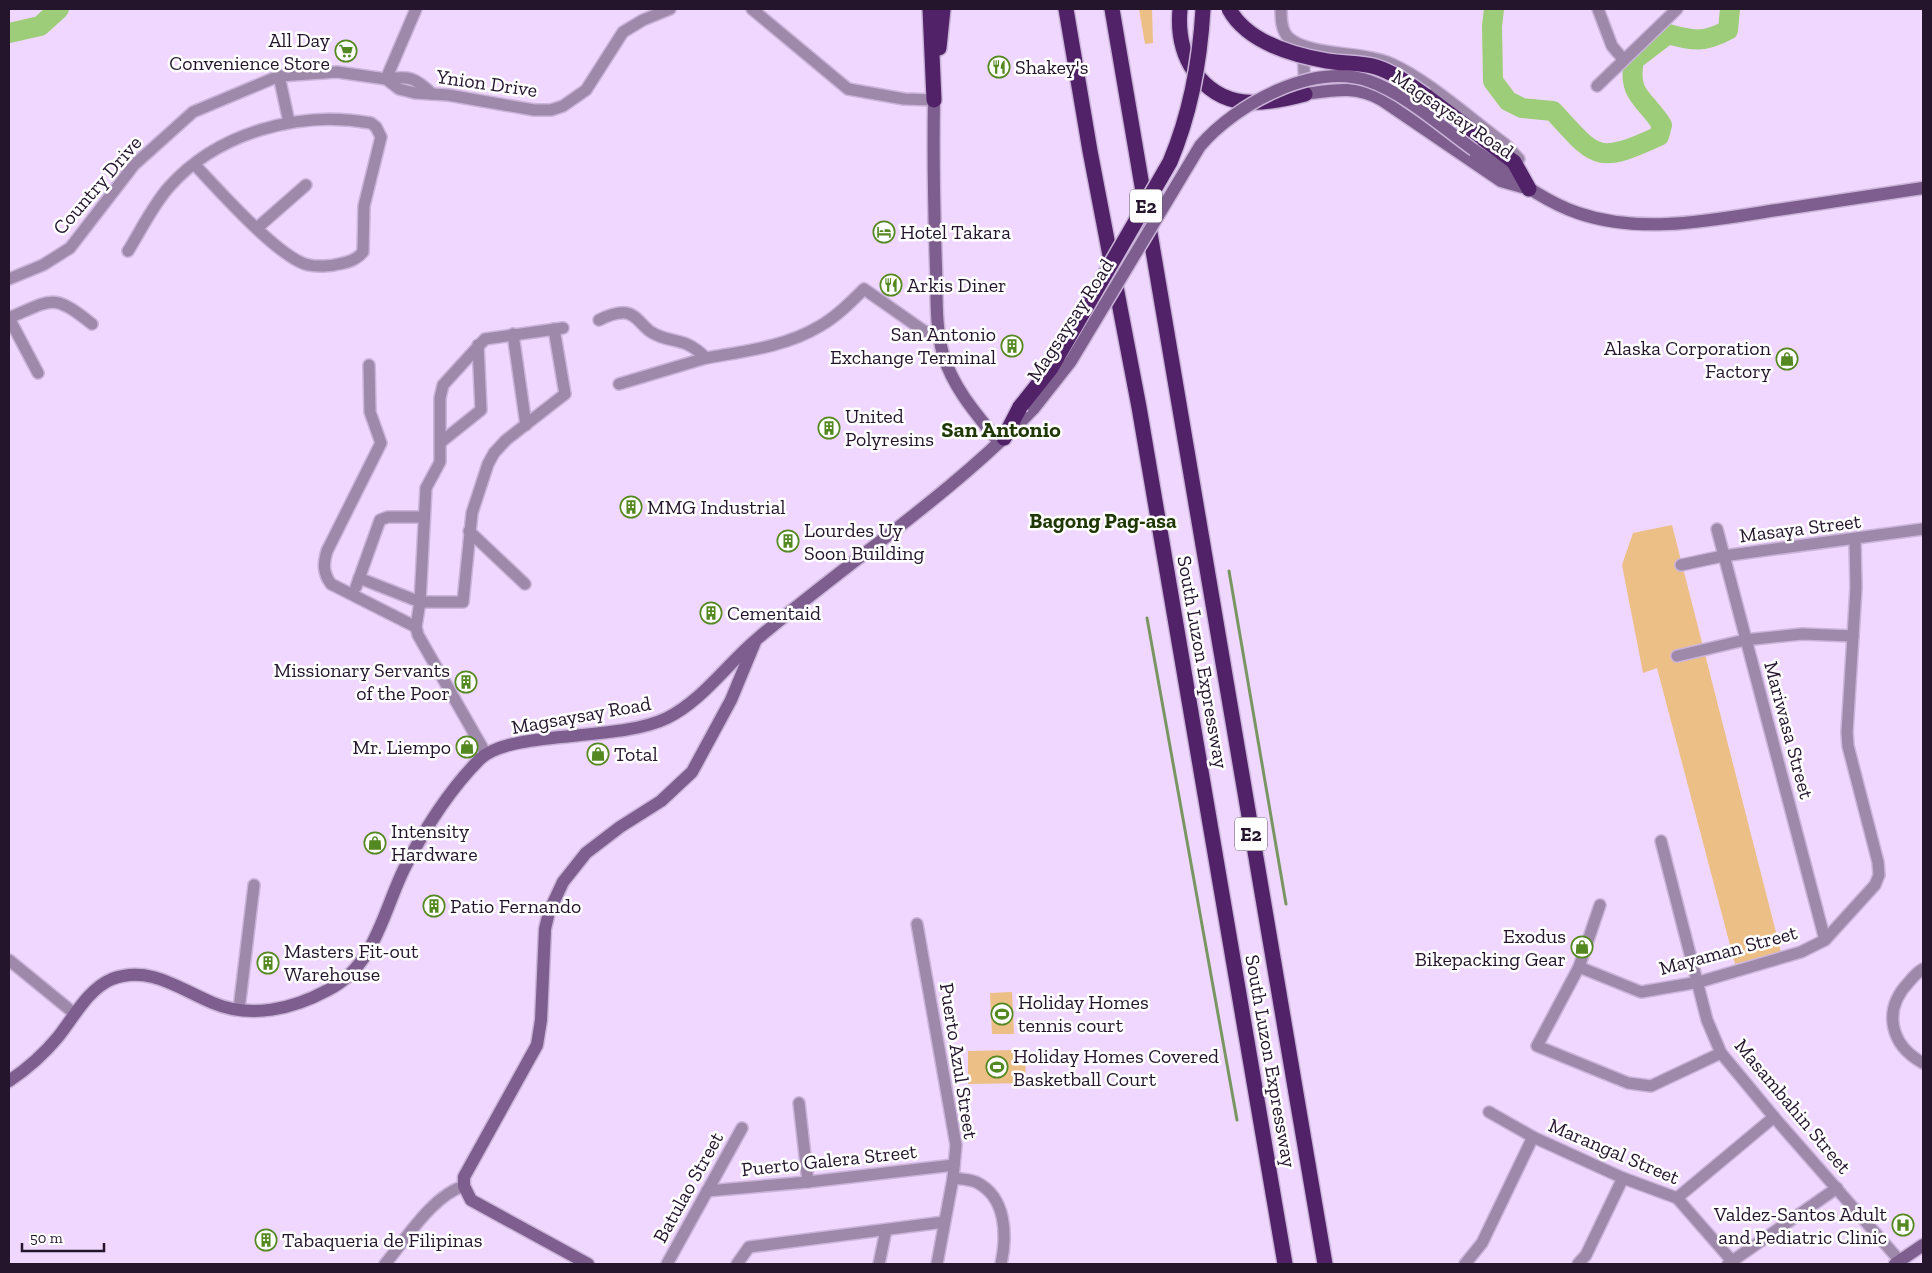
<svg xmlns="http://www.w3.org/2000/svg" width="1932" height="1273" font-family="'Zilla Slab',serif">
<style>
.green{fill:#ecbf87}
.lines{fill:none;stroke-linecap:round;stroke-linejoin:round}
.stream{stroke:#799662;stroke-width:3}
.river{stroke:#9dcd79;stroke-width:20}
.street-casing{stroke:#cbb4d9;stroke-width:14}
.secondary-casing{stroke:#cbb4d9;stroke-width:15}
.highway-casing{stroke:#cbb4d9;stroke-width:18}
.street{stroke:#9e89ab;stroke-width:11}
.secondary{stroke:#7e5e8f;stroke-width:12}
.highway{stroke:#512268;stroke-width:15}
.secondary-bridge-casing{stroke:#cbb4d9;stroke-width:15;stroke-linecap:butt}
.highway-bridge-casing{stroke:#cbb4d9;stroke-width:18;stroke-linecap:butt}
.secondary-bridge{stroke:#7e5e8f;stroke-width:12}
.highway-bridge{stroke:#512268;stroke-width:15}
.labels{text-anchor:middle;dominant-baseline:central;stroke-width:5;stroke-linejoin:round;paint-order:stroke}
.shield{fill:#fff;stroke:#665b6c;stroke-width:1}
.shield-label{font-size:19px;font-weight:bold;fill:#24152d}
.poi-label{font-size:20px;fill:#24152d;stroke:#fff;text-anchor:start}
.street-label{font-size:20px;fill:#24152d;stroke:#fff}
.neighbourhood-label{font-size:21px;font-weight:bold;fill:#203806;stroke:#fff}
.quarter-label{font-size:22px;font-weight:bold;fill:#203806;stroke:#fff}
</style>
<rect width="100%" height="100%" fill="#f0d7ff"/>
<g class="green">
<path d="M 1139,9 L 1152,9 L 1153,43 L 1145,44 Z"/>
<path d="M 1672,525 L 1781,952 L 1735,964 L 1657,668 L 1643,673 L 1622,565 L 1633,533 Z"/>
<path d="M 1012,992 L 1014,1034 L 992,1034 L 990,993 Z"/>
<path d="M 1025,1050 L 1026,1083 L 968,1084 L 968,1051 Z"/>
</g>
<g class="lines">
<g class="stream">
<path d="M 1229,571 L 1286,904"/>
<path d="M 1147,618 L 1237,1120"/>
</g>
<g class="river">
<path d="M 1494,9 L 1492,26 L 1493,81 L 1508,101 L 1522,108 L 1553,111 C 1596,158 1596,165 1659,136 L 1662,125 C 1645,98 1627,96 1634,60 L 1668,34 C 1693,41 1704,43 1728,30 L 1730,9"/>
<path d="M 9,33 L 40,26 L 59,9"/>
</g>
<g class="street-casing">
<g id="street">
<path d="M 752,9 L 848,89 L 904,99 L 934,100"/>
<path d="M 1281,9 C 1281,18 1281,31 1289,38 C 1309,56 1364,51 1392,64 C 1428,80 1472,120 1505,144 L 1519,159"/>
<path d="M 1598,9 L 1612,46 L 1623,59"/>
<path d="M 1303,49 L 1305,91"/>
<path d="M 279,76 L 289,122"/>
<path d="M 386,79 L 416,9"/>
<path d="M 386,79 C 409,76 415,77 432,94"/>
<path d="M 1597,86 L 1677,9"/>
<path d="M 257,228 L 306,185"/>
<path d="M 128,251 C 141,230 153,205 169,187 C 218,132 300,110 371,123 L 376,127 L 381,137 L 364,206 L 363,252 C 356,260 349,262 339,264 C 331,266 318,267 309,265 C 280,260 217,188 194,164"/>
<path d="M 9,279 L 43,265 L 70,248 L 134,165 L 193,112 L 279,76 L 337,72 L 386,79 L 399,89 L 415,93 L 448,95 L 534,110 L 551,110 L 563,106 L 586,90 L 623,32 L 643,20 L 670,9"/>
<path d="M 599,320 C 607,316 617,312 626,313 C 636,314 642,326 651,332 C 672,345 683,335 706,358 L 619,384"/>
<path d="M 513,334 L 526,425"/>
<path d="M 706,358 C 745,351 785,347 820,326 C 836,317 851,302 864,289 L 924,331 L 939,334"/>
<path d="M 369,365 L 370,412 L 381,443 L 327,551 C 323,564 323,573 331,584 L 416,627"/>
<path d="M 38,373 L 9,318 C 53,299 53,293 92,324"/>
<path d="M 441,442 L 481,410 L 478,345"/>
<path d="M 1717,529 L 1825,940"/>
<path d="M 469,531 L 525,584"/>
<path d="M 1681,565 L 1723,556 L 1923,529"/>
<path d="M 359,578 L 420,602 L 463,602 L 472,513 L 488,464 L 494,453 L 506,440 L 565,394 L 554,329"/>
<path d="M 356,587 L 380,520 L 388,517 L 424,517"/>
<path d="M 1677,656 L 1745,640 L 1802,634 L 1853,636"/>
<path d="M 486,754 L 418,635 L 416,627 L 420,602 L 426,488 L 440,462 L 440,398 L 443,385 L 485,339 L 563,328"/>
<path d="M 1661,841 L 1707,1020 L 1721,1053 L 1774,1117 L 1900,1261"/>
<path d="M 917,924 L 956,1145 L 953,1178 L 937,1264"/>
<path d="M 9,960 L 75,1014"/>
<path d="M 1579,967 L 1600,905"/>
<path d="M 1923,969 C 1917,972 1913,977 1909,982 C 1882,1010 1890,1045 1923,1063"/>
<path d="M 239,1009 L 254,885"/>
<path d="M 1721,1053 L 1651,1086 L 1628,1083 L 1537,1046 L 1579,967 L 1641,992 L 1699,982 L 1801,952 L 1825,940 L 1875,885 L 1879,875 L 1878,862 L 1848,746 L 1847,732 L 1856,588 L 1855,540"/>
<path d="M 799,1103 L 808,1182"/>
<path d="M 1489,1112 L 1533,1137 L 1623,1178 L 1677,1198 L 1732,1261"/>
<path d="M 953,1178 C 960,1179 969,1179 976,1182 C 1007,1197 1007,1236 1001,1264"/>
<path d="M 707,1191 L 808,1182 L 954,1165"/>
<path d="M 1677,1198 L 1774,1117"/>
<path d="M 385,1264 C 406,1239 433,1195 464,1186"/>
<path d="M 667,1264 L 742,1128"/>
<path d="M 737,1264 L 749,1247 L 944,1222"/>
<path d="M 879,1264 L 886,1230"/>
<path d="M 1465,1264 L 1482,1243 L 1533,1137"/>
<path d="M 1578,1264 L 1586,1255 L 1623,1178"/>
<path d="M 1728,1264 L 1837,1188"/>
</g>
</g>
<g class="secondary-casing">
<g id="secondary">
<path d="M 1305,94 C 1333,90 1357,85 1382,100 L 1501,181 L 1522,187"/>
<path d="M 934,100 C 933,156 934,211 936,267 C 937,295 935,326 943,354 C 953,388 977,415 999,442"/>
<path d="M 1474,150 C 1509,173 1538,199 1578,213 C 1642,235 1712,220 1777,210 C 1826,203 1874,195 1923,188"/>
<path d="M 9,1081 C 27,1069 44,1054 58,1037 C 74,1017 88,989 112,979 C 150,965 179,989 213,1003 C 251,1019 293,1009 328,990 C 375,966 383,912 404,869 C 424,830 449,790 480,759 C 512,729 619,742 667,718 C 703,700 727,664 757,639 C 849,561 951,495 1034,408"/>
<path d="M 588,1264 L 471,1200 L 464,1186 L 464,1177 L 537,1045 L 541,1020 L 545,929 L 549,912 L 563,882 L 586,853 L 620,827 L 661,801 L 692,772 L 731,700 L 755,642"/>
<path d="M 1895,1264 L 1923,1245"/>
</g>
</g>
<g class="highway-casing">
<g id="highway">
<path d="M 930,9 L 934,100"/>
<path d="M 1066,9 L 1090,151 L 1139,407 L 1285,1264"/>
<path d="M 1112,9 L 1325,1264"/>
<path d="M 1180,9 C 1178,31 1181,52 1194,71 C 1222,112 1264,105 1305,94"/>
<path d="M 939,48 L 943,9"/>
<path d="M 1426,96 L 1514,162 L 1529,189"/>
<path d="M 1004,438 L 1020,407"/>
</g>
</g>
<use href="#street" class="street"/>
<use href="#secondary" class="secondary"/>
<use href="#highway" class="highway"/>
<g class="secondary-bridge-casing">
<path id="secondary-bridge" d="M 1034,408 L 1071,361 L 1200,146 C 1236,104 1313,62 1369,81 C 1406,94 1443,128 1474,150"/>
</g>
<g class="highway-bridge-casing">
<g id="highway-bridge">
<path d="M 1229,9 C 1247,42 1292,55 1327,61 C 1344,64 1360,62 1376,67 C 1395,73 1410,85 1426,96"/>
<path d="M 1020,407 L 1051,368 L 1170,162 C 1191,112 1200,62 1203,9"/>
</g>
</g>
<use href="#secondary-bridge" class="secondary-bridge"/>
<use href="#highway-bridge" class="highway-bridge"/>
</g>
<defs>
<g id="supermarket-ring" transform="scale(1.125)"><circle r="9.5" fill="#fff" stroke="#548820" stroke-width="1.5"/><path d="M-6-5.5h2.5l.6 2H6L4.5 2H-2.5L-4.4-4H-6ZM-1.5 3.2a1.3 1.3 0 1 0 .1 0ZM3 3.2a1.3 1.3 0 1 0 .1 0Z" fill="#548820"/></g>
<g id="restaurant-ring" transform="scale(1.125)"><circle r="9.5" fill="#fff" stroke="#548820" stroke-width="1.5"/><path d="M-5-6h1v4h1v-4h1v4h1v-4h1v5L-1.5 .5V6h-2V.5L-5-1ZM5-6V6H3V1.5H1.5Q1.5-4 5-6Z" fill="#548820"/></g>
<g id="hotel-ring" transform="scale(1.125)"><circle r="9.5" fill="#fff" stroke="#548820" stroke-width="1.5"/><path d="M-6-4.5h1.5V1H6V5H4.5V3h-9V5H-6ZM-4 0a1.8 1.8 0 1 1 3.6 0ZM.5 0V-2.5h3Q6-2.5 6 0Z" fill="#548820"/></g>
<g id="building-ring" transform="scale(1.125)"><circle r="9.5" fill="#fff" stroke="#548820" stroke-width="1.5"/><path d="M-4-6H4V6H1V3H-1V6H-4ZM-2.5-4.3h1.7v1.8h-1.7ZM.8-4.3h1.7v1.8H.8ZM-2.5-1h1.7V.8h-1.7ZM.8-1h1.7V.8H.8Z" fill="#548820"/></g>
<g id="shop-ring" transform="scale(1.125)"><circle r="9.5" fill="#fff" stroke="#548820" stroke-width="1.5"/><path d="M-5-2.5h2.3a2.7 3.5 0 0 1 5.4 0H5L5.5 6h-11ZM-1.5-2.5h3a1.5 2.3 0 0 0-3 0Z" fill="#548820"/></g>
<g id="stadium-ring" transform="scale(1.125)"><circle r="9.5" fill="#fff" stroke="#548820" stroke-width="1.5"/><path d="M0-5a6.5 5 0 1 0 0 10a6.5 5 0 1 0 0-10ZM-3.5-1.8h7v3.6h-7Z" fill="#548820"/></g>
<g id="hospital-ring" transform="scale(1.125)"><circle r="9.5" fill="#fff" stroke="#548820" stroke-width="1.5"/><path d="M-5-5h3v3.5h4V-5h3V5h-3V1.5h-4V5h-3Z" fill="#548820"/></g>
</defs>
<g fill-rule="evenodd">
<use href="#supermarket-ring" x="346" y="51"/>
<use href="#restaurant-ring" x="999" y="67"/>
<use href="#hotel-ring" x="884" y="232"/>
<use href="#restaurant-ring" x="891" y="285"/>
<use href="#building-ring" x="1012" y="346"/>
<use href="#shop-ring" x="1787" y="359"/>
<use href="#building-ring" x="829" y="428"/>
<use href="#building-ring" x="631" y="507"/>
<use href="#building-ring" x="788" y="541"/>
<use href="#building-ring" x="711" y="613"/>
<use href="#building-ring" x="466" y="682"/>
<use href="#shop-ring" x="467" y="747"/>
<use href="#shop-ring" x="598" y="754"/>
<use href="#shop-ring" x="375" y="843"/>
<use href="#building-ring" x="434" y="906"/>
<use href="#shop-ring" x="1582" y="947"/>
<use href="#building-ring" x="268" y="963"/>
<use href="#stadium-ring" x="1002" y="1014"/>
<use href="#stadium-ring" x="997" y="1067"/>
<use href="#hospital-ring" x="1903" y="1225"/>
<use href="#building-ring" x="266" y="1240"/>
</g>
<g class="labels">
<g class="shield">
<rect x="1130" y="189.5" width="32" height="33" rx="4"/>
<rect x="1235" y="817.5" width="32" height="33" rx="4"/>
</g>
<g class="shield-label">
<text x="1146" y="206">E2</text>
<text x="1251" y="834">E2</text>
</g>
<g class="poi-label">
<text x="330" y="40" text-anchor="end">All Day<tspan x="330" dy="23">Convenience Store</tspan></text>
<text x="1015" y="67">Shakey's</text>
<text x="900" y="232">Hotel Takara</text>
<text x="907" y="285">Arkis Diner</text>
<text x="996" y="334" text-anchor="end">San Antonio<tspan x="996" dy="23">Exchange Terminal</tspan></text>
<text x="1771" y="348" text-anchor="end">Alaska Corporation<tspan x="1771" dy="23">Factory</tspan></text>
<text x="845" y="416">United<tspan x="845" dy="23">Polyresins</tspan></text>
<text x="647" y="507">MMG Industrial</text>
<text x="804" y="530">Lourdes Uy<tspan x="804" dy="23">Soon Building</tspan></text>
<text x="727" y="613">Cementaid</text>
<text x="450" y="670" text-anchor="end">Missionary Servants<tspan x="450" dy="23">of the Poor</tspan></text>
<text x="451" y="747" text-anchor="end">Mr. Liempo</text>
<text x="614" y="754">Total</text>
<text x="391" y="831">Intensity<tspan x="391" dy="23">Hardware</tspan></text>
<text x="450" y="906">Patio Fernando</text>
<text x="1566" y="936" text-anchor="end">Exodus<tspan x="1566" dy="23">Bikepacking Gear</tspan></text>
<text x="284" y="951">Masters Fit-out<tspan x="284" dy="23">Warehouse</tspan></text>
<text x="1018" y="1002">Holiday Homes<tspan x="1018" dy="23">tennis court</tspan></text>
<text x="1013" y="1056">Holiday Homes Covered<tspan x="1013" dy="23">Basketball Court</tspan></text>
<text x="1887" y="1214" text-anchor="end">Valdez-Santos Adult<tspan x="1887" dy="23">and Pediatric Clinic</tspan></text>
<text x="282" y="1240">Tabaqueria de Filipinas</text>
</g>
<g class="street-label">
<text transform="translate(487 83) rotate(8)">Ynion Drive</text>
<text transform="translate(1453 114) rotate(34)">Magsaysay Road</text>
<text transform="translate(97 185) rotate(-49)">Country Drive</text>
<text transform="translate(1070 320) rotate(-57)">Magsaysay Road</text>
<text transform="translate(1800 528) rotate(-7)">Masaya Street</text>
<text transform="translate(1203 662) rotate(80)">South Luzon Expressway</text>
<text transform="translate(581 715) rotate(-10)">Magsaysay Road</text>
<text transform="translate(1789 730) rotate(75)">Mariwasa Street</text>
<text transform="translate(1728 950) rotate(-15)">Mayaman Street</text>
<text transform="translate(959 1061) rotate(81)">Puerto Azul Street</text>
<text transform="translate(1271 1061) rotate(80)">South Luzon Expressway</text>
<text transform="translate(1793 1106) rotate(50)">Masambahin Street</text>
<text transform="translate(1614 1151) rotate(23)">Marangal Street</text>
<text transform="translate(829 1160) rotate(-6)">Puerto Galera Street</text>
<text transform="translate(688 1187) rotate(-61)">Batulao Street</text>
</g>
<g class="neighbourhood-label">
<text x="1103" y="520">Bagong Pag-asa</text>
</g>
<g class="quarter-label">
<text x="1001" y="429">San Antonio</text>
</g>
</g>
<rect width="1932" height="1273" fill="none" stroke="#24152d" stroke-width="20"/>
<path d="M22 1243v8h82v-8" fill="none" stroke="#24152d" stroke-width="2.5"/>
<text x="30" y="1243" font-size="15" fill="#24152d" stroke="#ffffff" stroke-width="4" paint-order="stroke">50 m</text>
</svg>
